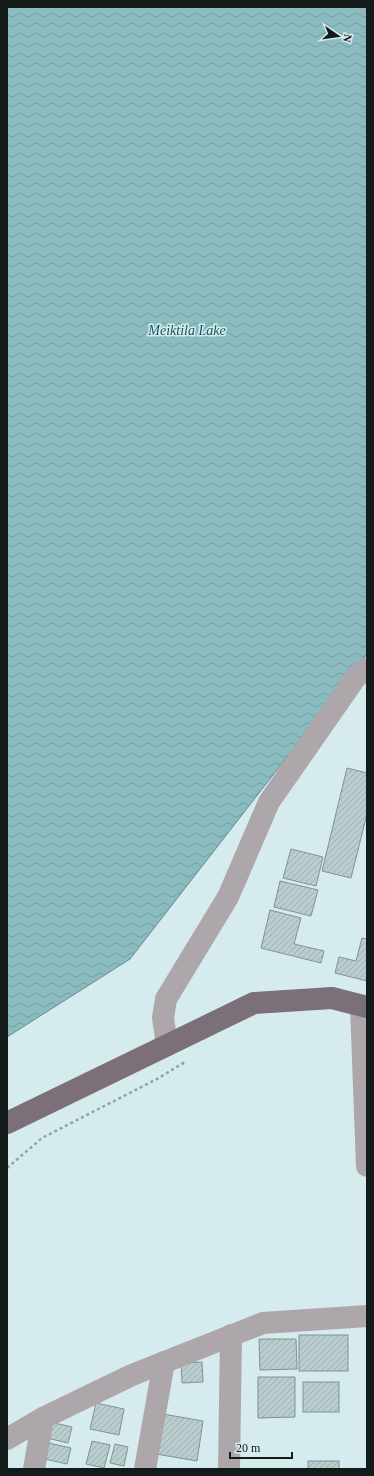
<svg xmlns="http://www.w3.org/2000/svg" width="374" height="1476" font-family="Georgia,serif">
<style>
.water{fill:url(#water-waves);stroke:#668b8e}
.building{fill:url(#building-hatch);stroke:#7f9394}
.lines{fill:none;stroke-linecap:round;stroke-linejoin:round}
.path{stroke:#91a2a3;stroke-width:2.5;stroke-dasharray:3 3;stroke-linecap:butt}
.minor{stroke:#ada6aa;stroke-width:22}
.primary{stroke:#7c7078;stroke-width:22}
.labels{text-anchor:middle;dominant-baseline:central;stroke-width:3;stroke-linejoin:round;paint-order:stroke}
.water-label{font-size:14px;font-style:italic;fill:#12595d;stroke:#d6ebed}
</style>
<defs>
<pattern id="water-waves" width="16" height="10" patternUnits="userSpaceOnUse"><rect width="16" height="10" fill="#8abbbf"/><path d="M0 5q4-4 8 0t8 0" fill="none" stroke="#76a0a4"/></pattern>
<pattern id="building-hatch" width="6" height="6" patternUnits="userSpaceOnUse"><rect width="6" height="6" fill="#b9cdcf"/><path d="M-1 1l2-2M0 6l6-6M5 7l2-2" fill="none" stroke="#9eafb1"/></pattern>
</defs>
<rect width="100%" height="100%" fill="#d6ebed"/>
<path class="water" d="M 7,7 L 367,7 L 367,654 L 130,959 L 7,1037 Z"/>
<g class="building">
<path d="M 347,768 L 367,773 L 367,814 L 351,878 L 322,871 Z"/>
<path d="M 291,849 L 323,857 L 316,886 L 283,878 Z"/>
<path d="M 280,881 L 318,890 L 311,916 L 274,907 Z"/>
<path d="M 270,910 L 301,918 L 294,944 L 324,951 L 321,963 L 261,948 Z"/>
<path d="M 362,938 L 367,939 L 367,981 L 335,973 L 339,957 L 356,961 Z"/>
<rect x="299" y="1335" width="49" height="36"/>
<path d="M 259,1339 L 296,1339 L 297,1369 L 260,1370 Z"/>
<path d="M 202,1362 L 203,1382 L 182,1383 L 181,1363 Z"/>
<path d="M 258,1377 L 295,1377 L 295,1417 L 258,1418 Z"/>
<rect x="303" y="1382" width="36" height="30"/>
<path d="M 96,1403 L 124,1409 L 119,1435 L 90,1429 Z"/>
<path d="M 163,1414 L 203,1421 L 197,1461 L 156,1454 Z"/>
<path d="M 50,1422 L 72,1427 L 68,1443 L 47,1438 Z"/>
<path d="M 92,1441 L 110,1445 L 104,1468 L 86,1464 Z"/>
<path d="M 44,1442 L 71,1448 L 67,1464 L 40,1458 Z"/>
<path d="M 115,1444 L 128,1447 L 124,1466 L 110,1463 Z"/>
<rect x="308" y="1461" width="31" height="8"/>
</g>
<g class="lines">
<path class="path" d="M 7,1168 L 42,1138 L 157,1079 L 185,1062"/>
<g class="minor">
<path d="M 361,1006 L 367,1166"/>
<path d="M 167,1045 L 163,1018 L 166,999 L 228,897 L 269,802 L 356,677 L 367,669"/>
<path d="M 7,1439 L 43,1418 L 132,1375 L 263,1323 L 367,1316"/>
<path d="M 34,1469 L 43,1418"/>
<path d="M 145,1469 L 164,1362"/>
<path d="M 229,1469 L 231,1335"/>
</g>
<path class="primary" d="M 7,1123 L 254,1003 L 332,998 L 367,1007"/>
</g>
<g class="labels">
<g class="water-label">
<text x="187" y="330">Meiktila Lake</text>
</g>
</g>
<rect width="374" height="1476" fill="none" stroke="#121a1a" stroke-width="16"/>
<g transform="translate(338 36) rotate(103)" stroke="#d6ebed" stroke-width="3" paint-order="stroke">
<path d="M0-3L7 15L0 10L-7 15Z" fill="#121a1a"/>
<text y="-6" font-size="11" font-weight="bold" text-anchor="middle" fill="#121a1a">N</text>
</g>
<path d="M230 1452v6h62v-6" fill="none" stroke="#121a1a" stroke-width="2"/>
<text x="236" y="1452" font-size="12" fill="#121a1a" stroke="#d6ebed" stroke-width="3" paint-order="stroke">20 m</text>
</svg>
